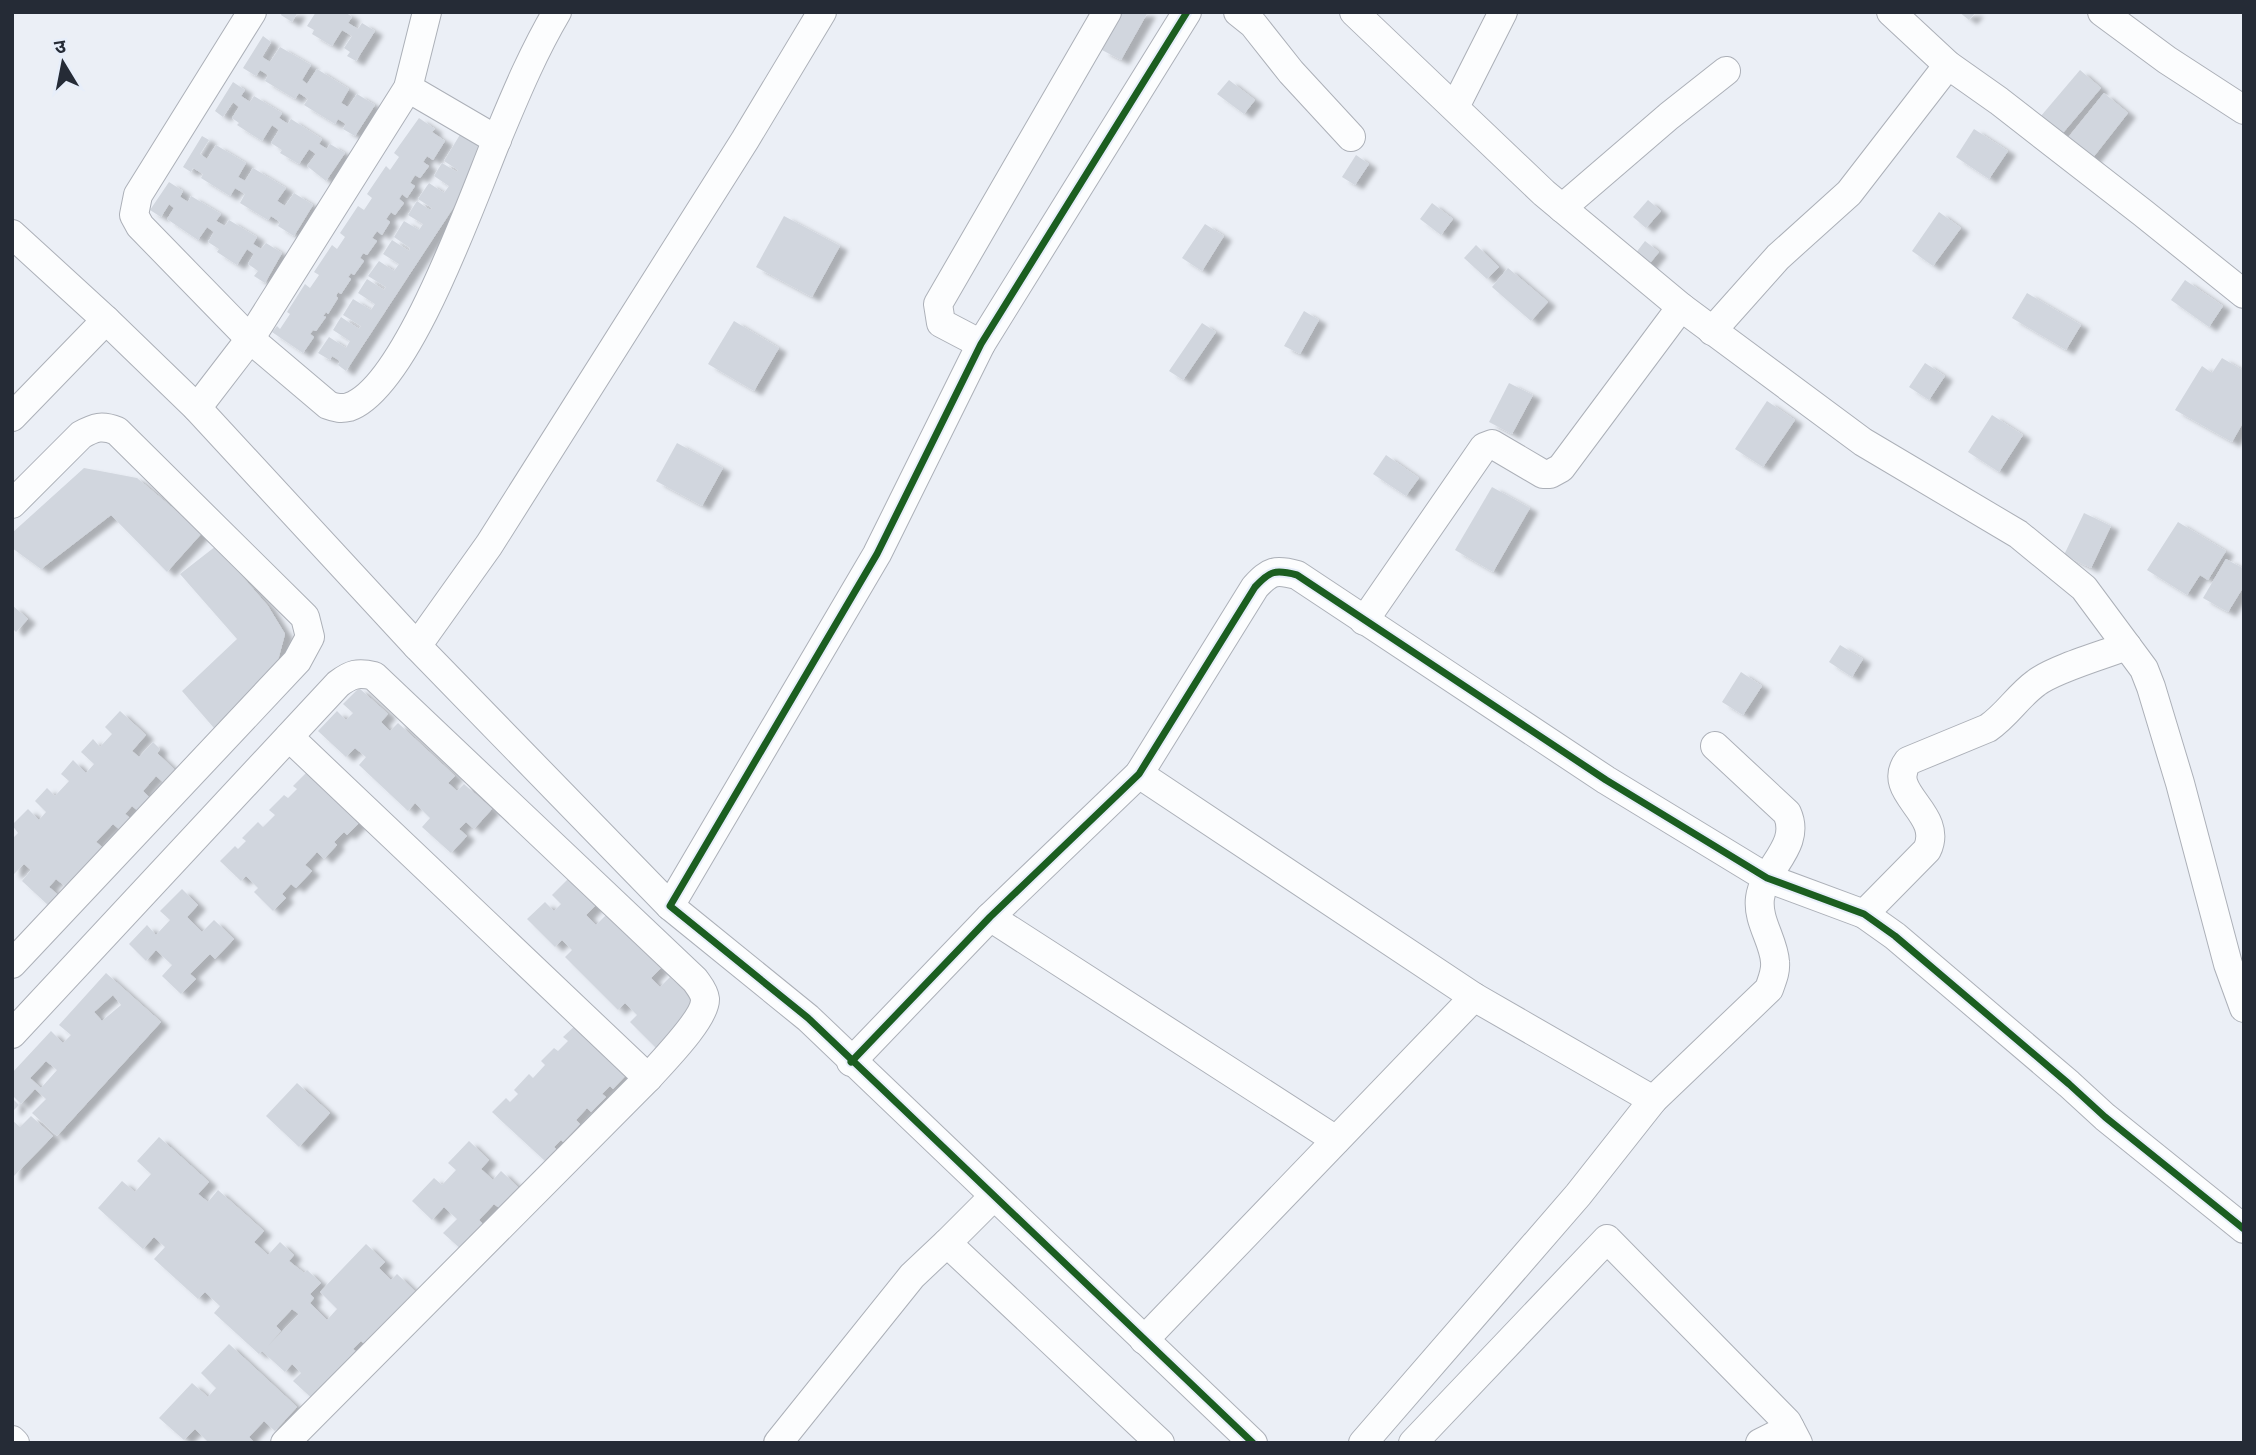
<svg xmlns="http://www.w3.org/2000/svg" width="2256" height="1455" font-family="Helvetica,'Noto Sans Devanagari',sans-serif">
<style>
.building{fill:#d1d6de;fill-rule:evenodd;filter:url(#shadow)}
.lines{fill:none;stroke-linecap:round;stroke-linejoin:round}
.minor-casing{stroke:#acb0b8;stroke-width:30}
.minor{stroke:#fcfdfe;stroke-width:28}
.cycleway-casing{stroke:#e7eefa;stroke-width:11}
.cycleway{stroke:#1b5e20;stroke-width:7}
</style>
<defs>
<filter id="shadow"><feDropShadow dx="8" dy="4.5" stdDeviation="2" flood-color="#0004"/></filter>
</defs>
<rect width="100%" height="100%" fill="#ebeff6"/>
<g class="building">
<path d="M 282,12 L 298,12 L 292,22 L 281,15 Z"/>
<path d="M 316,12 L 345,12 L 352,17 L 348,23 L 358,29 L 362,23 L 375,31 L 356,61 L 347,56 L 350,52 L 344,48 L 352,36 L 342,30 L 332,46 L 312,34 L 314,30 L 307,26 Z"/>
<path d="M 1122,12 L 1148,12 L 1121,60 L 1102,50 Z"/>
<path d="M 1959,12 L 1976,12 L 1969,20 Z"/>
<path d="M 263,36 L 271,42 L 262,57 L 270,62 L 280,47 L 311,65 L 302,80 L 307,84 L 317,69 L 349,89 L 341,103 L 348,107 L 357,94 L 375,105 L 355,136 L 343,129 L 346,124 L 338,119 L 335,124 L 304,105 L 308,99 L 299,93 L 295,99 L 265,81 L 268,75 L 260,70 L 256,76 L 243,68 Z"/>
<path d="M 2080,70 L 2101,88 L 2056,141 L 2035,123 Z"/>
<path d="M 1229,80 L 1255,100 L 1244,114 L 1217,94 Z"/>
<path d="M 233,82 L 245,90 L 241,96 L 250,102 L 254,96 L 282,113 L 279,118 L 288,124 L 291,119 L 322,139 L 319,144 L 327,149 L 330,144 L 345,153 L 326,181 L 307,166 L 316,154 L 309,149 L 299,164 L 280,153 L 282,150 L 271,143 L 279,130 L 272,125 L 262,141 L 237,125 L 239,123 L 232,118 L 239,107 L 233,102 L 223,117 L 215,111 Z"/>
<path d="M 2104,93 L 2128,113 L 2088,164 L 2063,144 Z"/>
<path d="M 419,118 L 435,129 L 432,132 L 445,141 L 433,160 L 427,156 L 423,162 L 429,166 L 420,178 L 415,175 L 410,183 L 415,186 L 407,198 L 402,194 L 399,199 L 404,203 L 395,215 L 391,212 L 386,219 L 390,222 L 382,235 L 377,231 L 372,238 L 377,241 L 367,255 L 363,253 L 360,258 L 364,261 L 354,275 L 351,273 L 348,277 L 351,279 L 341,294 L 338,292 L 336,296 L 338,298 L 328,314 L 326,312 L 323,316 L 326,317 L 316,331 L 313,330 L 310,334 L 314,337 L 303,353 L 272,332 L 277,326 L 280,329 L 290,314 L 287,312 L 305,284 L 310,288 L 319,275 L 314,272 L 332,245 L 337,249 L 345,237 L 340,233 L 358,206 L 364,210 L 372,198 L 367,194 L 386,166 L 390,170 L 399,157 L 394,153 Z"/>
<path d="M 1974,129 L 2008,151 L 1989,179 L 1956,157 Z"/>
<path d="M 461,133 L 490,152 L 346,371 L 338,365 L 340,361 L 332,356 L 330,360 L 318,353 L 329,337 L 346,348 L 350,341 L 333,330 L 341,317 L 359,329 L 361,326 L 343,315 L 353,299 L 371,310 L 375,304 L 358,293 L 367,279 L 384,290 L 386,287 L 368,276 L 379,261 L 394,271 L 399,264 L 383,254 L 392,240 L 409,251 L 410,248 L 394,237 L 404,221 L 419,230 L 423,224 L 408,215 L 417,201 L 430,210 L 432,208 L 418,199 L 429,183 L 444,193 L 449,186 L 434,176 L 442,163 L 457,172 L 458,170 L 444,161 Z"/>
<path d="M 202,136 L 209,140 L 200,154 L 207,159 L 216,145 L 246,163 L 238,177 L 245,181 L 253,168 L 286,188 L 277,201 L 285,206 L 294,193 L 313,205 L 294,236 L 278,226 L 280,222 L 271,216 L 268,220 L 240,203 L 245,194 L 235,188 L 230,196 L 201,178 L 203,174 L 193,168 L 191,172 L 183,167 Z"/>
<path d="M 1356,155 L 1369,164 L 1355,185 L 1342,177 Z"/>
<path d="M 169,182 L 183,191 L 180,197 L 188,202 L 191,196 L 221,214 L 216,221 L 225,226 L 229,220 L 257,237 L 253,244 L 261,249 L 266,243 L 282,253 L 265,283 L 254,276 L 258,271 L 248,264 L 254,254 L 247,249 L 237,265 L 217,252 L 219,249 L 208,242 L 214,232 L 207,227 L 198,240 L 167,219 L 174,208 L 169,204 L 161,217 L 150,210 Z"/>
<path d="M 1648,200 L 1661,211 L 1646,228 L 1633,217 Z"/>
<path d="M 1432,203 L 1453,219 L 1441,235 L 1420,219 Z"/>
<path d="M 1939,212 L 1961,228 L 1933,266 L 1912,251 Z"/>
<path d="M 784,216 L 840,246 L 812,297 L 756,267 Z"/>
<path d="M 1205,224 L 1224,236 L 1202,271 L 1182,258 Z"/>
<path d="M 1645,241 L 1659,252 L 1646,268 L 1632,258 Z"/>
<path d="M 1476,245 L 1499,267 L 1487,279 L 1464,258 Z"/>
<path d="M 1508,268 L 1548,302 L 1531,321 L 1492,287 Z"/>
<path d="M 2185,280 L 2223,306 L 2209,327 L 2171,300 Z"/>
<path d="M 2027,293 L 2081,325 L 2066,350 L 2012,318 Z"/>
<path d="M 1304,311 L 1319,320 L 1300,354 L 1284,346 Z"/>
<path d="M 734,321 L 779,348 L 754,391 L 708,364 Z"/>
<path d="M 1202,323 L 1216,332 L 1183,380 L 1169,371 Z"/>
<path d="M 2222,358 L 2244,371 L 2244,421 L 2232,442 L 2175,410 L 2202,366 L 2212,373 Z"/>
<path d="M 1925,363 L 1945,376 L 1929,400 L 1909,387 Z"/>
<path d="M 1509,383 L 1533,395 L 1512,434 L 1489,422 Z"/>
<path d="M 1767,401 L 1795,420 L 1763,467 L 1735,449 Z"/>
<path d="M 1992,415 L 2023,435 L 1999,472 L 1968,452 Z"/>
<path d="M 677,443 L 723,468 L 702,506 L 656,481 Z"/>
<path d="M 1386,455 L 1419,478 L 1406,496 L 1373,474 Z"/>
<path d="M 84,468 L 137,478 L 202,533 L 167,572 L 111,515 L 41,569 L 12,548 L 12,533 Z"/>
<path d="M 1492,487 L 1530,508 L 1493,572 L 1455,550 Z"/>
<path d="M 2084,513 L 2111,526 L 2091,568 L 2064,555 Z"/>
<path d="M 2178,522 L 2226,551 L 2208,580 L 2200,575 L 2187,595 L 2147,570 Z"/>
<path d="M 216,546 L 268,606 L 285,634 L 274,675 L 214,728 L 182,691 L 237,639 L 180,574 Z"/>
<path d="M 2226,559 L 2244,569 L 2244,586 L 2228,612 L 2203,598 Z"/>
<path d="M 12,605 L 28,619 L 16,632 L 12,628 Z"/>
<path d="M 1840,645 L 1863,659 L 1852,677 L 1829,662 Z"/>
<path d="M 1741,672 L 1762,686 L 1743,715 L 1722,702 Z"/>
<path d="M 359,688 L 388,714 L 381,722 L 390,731 L 398,723 L 455,776 L 448,783 L 457,791 L 464,784 L 492,809 L 474,829 L 466,822 L 459,829 L 467,836 L 451,853 L 422,827 L 430,818 L 415,803 L 408,811 L 359,765 L 366,757 L 355,748 L 346,757 L 318,731 L 337,711 L 346,720 L 353,713 L 343,704 Z"/>
<path d="M 120,711 L 146,735 L 132,751 L 139,757 L 153,742 L 160,749 L 157,753 L 175,770 L 163,782 L 156,776 L 143,791 L 149,797 L 137,810 L 132,806 L 125,814 L 130,818 L 119,829 L 113,824 L 96,842 L 102,847 L 66,887 L 56,879 L 49,887 L 58,895 L 48,905 L 22,881 L 31,870 L 24,864 L 14,874 L 12,872 L 12,839 L 18,833 L 12,825 L 28,809 L 39,820 L 46,812 L 35,801 L 47,788 L 55,796 L 69,781 L 61,774 L 73,760 L 86,773 L 94,764 L 81,752 L 93,739 L 100,747 L 112,734 L 105,727 Z"/>
<path d="M 309,770 L 362,820 L 347,835 L 344,832 L 334,842 L 337,845 L 324,859 L 317,852 L 305,865 L 312,871 L 296,888 L 291,884 L 282,894 L 286,898 L 273,911 L 254,892 L 258,888 L 246,876 L 241,881 L 220,861 L 235,846 L 238,849 L 246,841 L 242,838 L 258,822 L 263,827 L 275,815 L 269,810 L 284,795 L 288,798 L 297,789 L 293,786 Z"/>
<path d="M 570,877 L 597,904 L 586,915 L 596,925 L 607,914 L 661,968 L 651,978 L 660,987 L 670,977 L 699,1005 L 656,1048 L 630,1022 L 637,1015 L 625,1003 L 618,1010 L 565,957 L 572,950 L 562,940 L 555,947 L 527,919 L 545,902 L 554,911 L 561,904 L 552,895 Z"/>
<path d="M 182,889 L 198,905 L 187,917 L 202,932 L 214,920 L 234,939 L 215,959 L 210,954 L 190,974 L 196,979 L 181,994 L 162,976 L 172,965 L 156,950 L 146,961 L 129,944 L 147,925 L 156,935 L 170,920 L 160,911 Z"/>
<path d="M 106,973 L 161,1022 L 57,1136 L 32,1113 L 46,1099 L 35,1089 L 21,1104 L 12,1095 L 12,1073 L 51,1031 L 63,1043 L 71,1035 L 59,1025 ZM 113,995 L 121,1005 L 102,1021 L 94,1012 ZM 46,1061 L 57,1070 L 41,1088 L 30,1078 Z"/>
<path d="M 577,1024 L 628,1073 L 613,1089 L 610,1086 L 602,1094 L 606,1097 L 591,1112 L 587,1108 L 576,1120 L 580,1124 L 563,1142 L 561,1140 L 554,1147 L 556,1149 L 545,1161 L 492,1112 L 506,1098 L 510,1102 L 518,1094 L 514,1090 L 529,1074 L 533,1078 L 545,1065 L 541,1061 L 554,1048 L 558,1051 L 568,1041 L 563,1037 Z"/>
<path d="M 297,1083 L 330,1113 L 299,1147 L 266,1116 Z"/>
<path d="M 12,1098 L 19,1105 L 12,1112 Z"/>
<path d="M 31,1116 L 53,1136 L 12,1178 L 12,1120 L 20,1127 Z"/>
<path d="M 159,1137 L 209,1182 L 198,1194 L 208,1202 L 218,1190 L 264,1231 L 254,1242 L 268,1255 L 280,1242 L 294,1255 L 289,1261 L 304,1273 L 307,1270 L 321,1283 L 310,1294 L 314,1298 L 310,1303 L 327,1320 L 337,1309 L 320,1292 L 366,1244 L 385,1262 L 379,1268 L 391,1280 L 397,1274 L 420,1296 L 369,1348 L 361,1341 L 353,1349 L 361,1356 L 316,1402 L 293,1381 L 301,1373 L 292,1364 L 285,1372 L 262,1351 L 259,1354 L 214,1313 L 220,1306 L 205,1292 L 198,1299 L 154,1259 L 165,1247 L 154,1237 L 143,1249 L 98,1208 L 122,1181 L 135,1192 L 151,1174 L 137,1161 ZM 292,1309 L 299,1314 L 268,1346 L 281,1331 L 276,1326 Z"/>
<path d="M 469,1141 L 489,1160 L 481,1169 L 493,1180 L 501,1171 L 521,1190 L 502,1210 L 494,1204 L 479,1220 L 486,1227 L 463,1251 L 443,1233 L 457,1219 L 444,1207 L 432,1220 L 412,1201 L 434,1178 L 442,1185 L 456,1170 L 448,1163 Z"/>
<path d="M 229,1344 L 297,1407 L 275,1431 L 264,1421 L 249,1437 L 255,1443 L 206,1443 L 207,1441 L 195,1429 L 184,1440 L 159,1418 L 192,1383 L 208,1397 L 216,1388 L 201,1373 Z"/>
</g>
<g class="lines">
<g class="minor-casing">
<g id="minor">
<path d="M 252,12 L 138,195 L 134,215 L 140,226 L 250,339 L 328,405 C 336,408 341,409 349,407 C 408,387 475,191 500,132 C 517,91 534,51 557,12"/>
<path d="M 1187,12 L 981,344 L 877,554 L 670,906 L 808,1018 L 1253,1443"/>
<path d="M 1238,12 L 1253,24 L 1291,72 L 1351,137"/>
<path d="M 1354,12 L 1544,193 L 1681,307 L 1863,442 L 2018,534 L 2084,588 L 2144,669 L 2151,687 L 2180,783 L 2228,964 L 2244,1008"/>
<path d="M 1891,12 L 1948,65 L 1999,101 L 2143,213 L 2244,294"/>
<path d="M 2102,12 L 2167,60 L 2244,110"/>
<path d="M 408,88 L 497,140"/>
<path d="M 1455,107 L 1503,12"/>
<path d="M 1562,208 L 1669,116 L 1726,71"/>
<path d="M 12,234 L 106,320 L 12,417"/>
<path d="M 106,320 L 197,408 L 417,646 L 489,545 L 745,140 L 822,12"/>
<path d="M 1712,331 L 1778,257 L 1849,193 L 1948,65"/>
<path d="M 981,344 L 941,323 L 938,304 L 1107,12"/>
<path d="M 197,408 L 250,339 L 408,88 L 427,12"/>
<path d="M 12,504 L 81,435 C 95,427 102,425 117,431 L 305,617 L 310,637 L 297,661 L 12,964"/>
<path d="M 1364,621 L 1484,447 L 1492,444 L 1543,474 L 1550,474 L 1561,468 L 1681,307"/>
<path d="M 417,646 L 670,906"/>
<path d="M 289,737 L 648,1078"/>
<path d="M 1139,774 L 1474,997 L 1653,1100"/>
<path d="M 1864,914 L 1927,850 C 1945,813 1884,793 1908,761 L 1988,728 C 2007,715 2018,696 2036,683 C 2054,669 2103,655 2127,646"/>
<path d="M 990,917 L 1336,1140"/>
<path d="M 12,1034 L 338,684 C 351,674 358,672 374,676 L 695,980 C 699,986 704,991 705,999 C 706,1018 662,1062 648,1078 L 285,1443"/>
<path d="M 851,1062 L 990,917 L 1139,774 L 1255,587 C 1270,571 1275,569 1297,575 L 1606,780 L 1767,878 L 1864,914 L 1895,936 L 2069,1084 L 2105,1117 L 2244,1229"/>
<path d="M 947,1243 L 994,1196"/>
<path d="M 1144,1340 L 1474,997"/>
<path d="M 12,1440 L 15,1443"/>
<path d="M 778,1443 L 912,1276 L 947,1243 L 1160,1443"/>
<path d="M 1363,1443 L 1578,1195 L 1653,1100 L 1769,989 C 1772,980 1776,972 1775,962 C 1774,941 1757,921 1760,898 C 1764,867 1802,846 1787,813 L 1715,746"/>
<path d="M 1413,1443 L 1607,1239 L 1787,1422 L 1798,1443"/>
<path d="M 1760,1443 L 1790,1428"/>
</g>
</g>
<use href="#minor" class="minor"/>
<g class="cycleway-casing">
<g id="cycleway">
<path d="M 1187,12 L 981,344 L 877,554 L 670,906 L 808,1018 L 1253,1443"/>
<path d="M 851,1062 L 990,917 L 1139,774 L 1255,587 C 1270,571 1275,569 1297,575 L 1606,780 L 1767,878 L 1864,914 L 1895,936 L 2069,1084 L 2105,1117 L 2244,1229"/>
</g>
</g>
<use href="#cycleway" class="cycleway"/>
</g>
<rect width="2256" height="1455" fill="none" stroke="#252b36" stroke-width="28"/>
<g transform="translate(63 63) rotate(350)" stroke="#e7eefa" stroke-width="5" paint-order="stroke">
<path d="M0-5L12 26L0 18L-12 26Z" fill="#252b36"/>
<text y="-10" font-size="19" font-weight="bold" text-anchor="middle" fill="#252b36">उ</text>
</g>
</svg>
